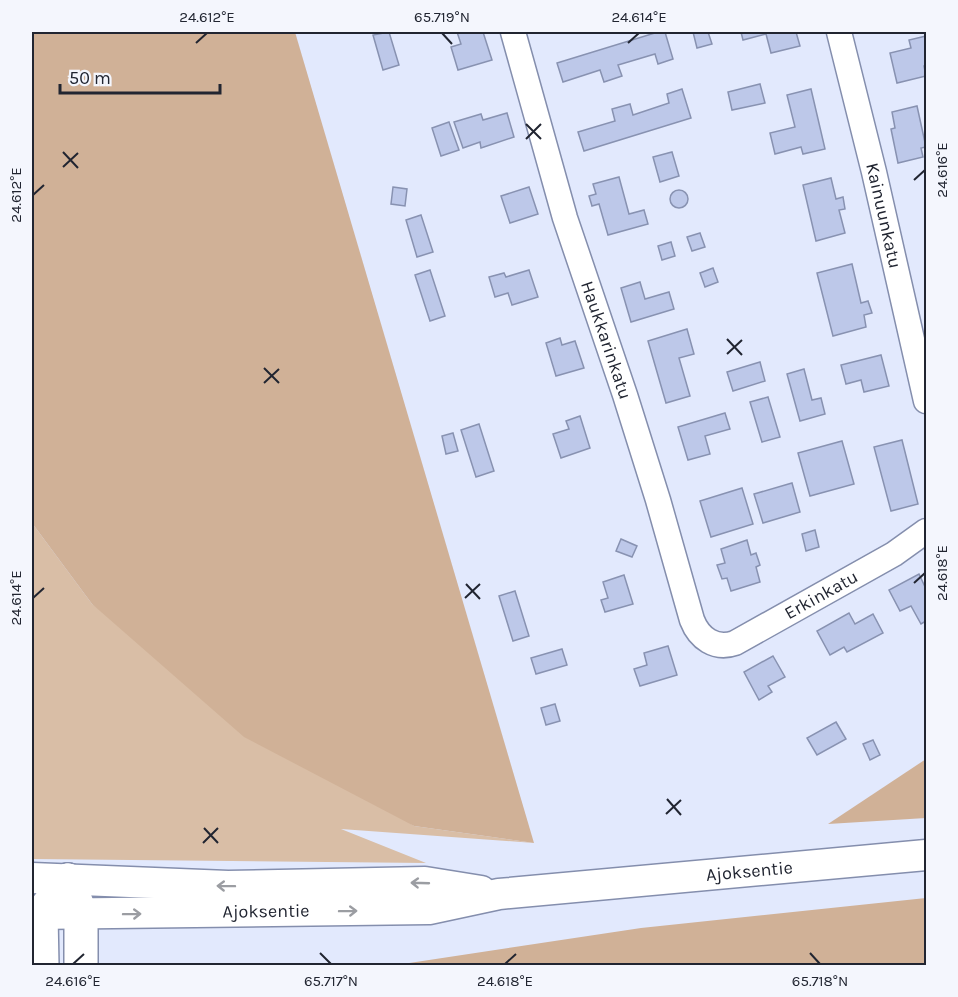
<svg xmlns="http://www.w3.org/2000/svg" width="958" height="997" font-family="Karla,sans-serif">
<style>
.green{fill:#d9bea6}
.forest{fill:#d0b197}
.building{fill:#bdc8e9;stroke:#8892b1;stroke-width:1.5}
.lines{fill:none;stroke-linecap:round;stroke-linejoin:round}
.minor-casing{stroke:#848ead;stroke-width:27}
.major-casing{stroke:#848ead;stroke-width:33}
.highway-casing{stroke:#848ead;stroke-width:36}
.minor{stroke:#fff;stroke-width:24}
.major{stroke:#fff;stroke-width:30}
.highway{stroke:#fff;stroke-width:33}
.oneway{stroke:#9b9da2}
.ticks{fill:none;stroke:#212531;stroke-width:2}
.labels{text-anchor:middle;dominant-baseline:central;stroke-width:6;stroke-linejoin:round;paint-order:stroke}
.street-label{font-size:18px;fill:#212531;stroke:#f4f6fd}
.neatline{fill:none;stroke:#212531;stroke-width:2}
.ticks-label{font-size:15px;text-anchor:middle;fill:#212531}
</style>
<rect width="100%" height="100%" fill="#e2e9fd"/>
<path class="green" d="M 32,523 L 92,604 L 414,826 L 534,843 L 341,829 L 426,863 L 32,859 Z"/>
<g class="forest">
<path d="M 32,32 L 295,32 L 534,843 L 414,826 L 244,737 L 92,604 L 32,523 Z"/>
<path d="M 926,759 L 926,818 L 828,824 Z"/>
<path d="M 926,898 L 926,963 L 915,965 L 396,965 L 641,928 Z"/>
</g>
<g class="building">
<path d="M 389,32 L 399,65 L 383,70 L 373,35 Z"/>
<path d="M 457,32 L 483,32 L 492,60 L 458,70 L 451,47 L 461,44 Z"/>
<path d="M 658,32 L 665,32 L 673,59 L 658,64 L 655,54 L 618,65 L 622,76 L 604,82 L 600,70 L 563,82 L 557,63 Z"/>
<path d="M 693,32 L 708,32 L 712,44 L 697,48 Z"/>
<path d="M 741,32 L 796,32 L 800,46 L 771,53 L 766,34 L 743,40 Z"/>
<path d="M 926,36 L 926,65 L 924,66 L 926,76 L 897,83 L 890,53 L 911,48 L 909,40 Z"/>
<path d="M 760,84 L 765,103 L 732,110 L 728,92 Z"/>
<path d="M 682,89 L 691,118 L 584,151 L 578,132 L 615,121 L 612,109 L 630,104 L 633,115 L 669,103 L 667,94 Z"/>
<path d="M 811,89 L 825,149 L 803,154 L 801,147 L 775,154 L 770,133 L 795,127 L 787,95 Z"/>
<path d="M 917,106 L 926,147 L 921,148 L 923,157 L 898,163 L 891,129 L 895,128 L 892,112 Z"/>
<path d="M 507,113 L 514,137 L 481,148 L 480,142 L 463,148 L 454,122 L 481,114 L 483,120 Z"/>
<path d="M 449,122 L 459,150 L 441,156 L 432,128 Z"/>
<path d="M 672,152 L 679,176 L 660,182 L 653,157 Z"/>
<path d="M 619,177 L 629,214 L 644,210 L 648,224 L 608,235 L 599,204 L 592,206 L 589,196 L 596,194 L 593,184 Z"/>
<path d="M 831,178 L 836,199 L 843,197 L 845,209 L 839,210 L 845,233 L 816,241 L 803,185 Z"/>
<path d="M 393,187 L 407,189 L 405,206 L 391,204 Z"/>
<path d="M 529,187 L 538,214 L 510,223 L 501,196 Z"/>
<circle cx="679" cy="199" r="9"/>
<path d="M 421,215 L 433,252 L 417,257 L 406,220 Z"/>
<path d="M 700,233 L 705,247 L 692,251 L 687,237 Z"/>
<path d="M 671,242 L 675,256 L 662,260 L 658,246 Z"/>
<path d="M 852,264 L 861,303 L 868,301 L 872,313 L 864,315 L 866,327 L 833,336 L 817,273 Z"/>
<path d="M 713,268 L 718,282 L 705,287 L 700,273 Z"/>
<path d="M 430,270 L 445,316 L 430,321 L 415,275 Z"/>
<path d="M 529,270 L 538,297 L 512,305 L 508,293 L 495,297 L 489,277 L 504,273 L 506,277 Z"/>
<path d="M 640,282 L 645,299 L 669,292 L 674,309 L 631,322 L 621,288 Z"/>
<path d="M 687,329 L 694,354 L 679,358 L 690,396 L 666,403 L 648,341 Z"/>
<path d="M 560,338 L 562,345 L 575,341 L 584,368 L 556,376 L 546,343 Z"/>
<path d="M 881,355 L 889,386 L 864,392 L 861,380 L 846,384 L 841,365 Z"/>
<path d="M 760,362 L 765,381 L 733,391 L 727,372 Z"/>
<path d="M 804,369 L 812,400 L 821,398 L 825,414 L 800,421 L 787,374 Z"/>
<path d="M 768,397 L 780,437 L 762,442 L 750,402 Z"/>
<path d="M 725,413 L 730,429 L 705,436 L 710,454 L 688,460 L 678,427 Z"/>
<path d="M 580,416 L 590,448 L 561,458 L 553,434 L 569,429 L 566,421 Z"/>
<path d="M 479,424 L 494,471 L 476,477 L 461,430 Z"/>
<path d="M 453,433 L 458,451 L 446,454 L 442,436 Z"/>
<path d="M 902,440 L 918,504 L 891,511 L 874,447 Z"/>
<path d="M 842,441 L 854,484 L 810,496 L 798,453 Z"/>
<path d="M 792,483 L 800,512 L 763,523 L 754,494 Z"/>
<path d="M 742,488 L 753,524 L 711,537 L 700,501 Z"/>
<path d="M 815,530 L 819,547 L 806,551 L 802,534 Z"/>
<path d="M 621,539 L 637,546 L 632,557 L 616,551 Z"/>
<path d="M 747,540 L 751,555 L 756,553 L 760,565 L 756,567 L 760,582 L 731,591 L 727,578 L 722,579 L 717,565 L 725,563 L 721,549 Z"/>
<path d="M 919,574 L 926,589 L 926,621 L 921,624 L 911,606 L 900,611 L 889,590 Z"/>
<path d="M 624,575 L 633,604 L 605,612 L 601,600 L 608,598 L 603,582 Z"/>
<path d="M 515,591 L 529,636 L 513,641 L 499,596 Z"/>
<path d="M 849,613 L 855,624 L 873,614 L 883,633 L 847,652 L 844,647 L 830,655 L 817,631 Z"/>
<path d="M 668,646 L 677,675 L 640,686 L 634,669 L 647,665 L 644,653 Z"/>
<path d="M 562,649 L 567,665 L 536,674 L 531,658 Z"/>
<path d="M 773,656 L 785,677 L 768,686 L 772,692 L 759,700 L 744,672 Z"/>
<path d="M 555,704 L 560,721 L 546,725 L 541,708 Z"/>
<path d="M 836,722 L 846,739 L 817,755 L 807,738 Z"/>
<path d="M 873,740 L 880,755 L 870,760 L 863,744 Z"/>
</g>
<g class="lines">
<g class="minor-casing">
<g id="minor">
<path id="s1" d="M 513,32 L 565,218 L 625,395 L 658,500 L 692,620 C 699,638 715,650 735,643 L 894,554 L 926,531"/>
<path id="s2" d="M 839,32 L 874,172 L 926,401"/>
</g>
</g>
<g class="major-casing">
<g id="major">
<path d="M 32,878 L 228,886 L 425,882 L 481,891"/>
<path id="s3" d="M 32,914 L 429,909 L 499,894 L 926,855"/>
</g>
</g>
<g class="highway-casing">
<g id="highway">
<path d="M 68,880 L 81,915 L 81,966"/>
<path d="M 42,966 L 41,914 L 68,880"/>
</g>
</g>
<use href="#minor" class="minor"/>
<use href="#major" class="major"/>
<use href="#highway" class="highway"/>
</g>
<defs><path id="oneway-shaft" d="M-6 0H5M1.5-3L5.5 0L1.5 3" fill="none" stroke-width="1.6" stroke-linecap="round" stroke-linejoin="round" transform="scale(1.5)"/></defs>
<g class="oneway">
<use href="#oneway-shaft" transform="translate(420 883) rotate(-178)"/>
<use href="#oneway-shaft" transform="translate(226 886) rotate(-179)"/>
<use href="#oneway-shaft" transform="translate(348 911) rotate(-1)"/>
<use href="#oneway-shaft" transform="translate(132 914) rotate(-1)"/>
</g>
<path class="ticks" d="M 442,33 L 452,44M 196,43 L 207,33M 628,43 L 639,33M 526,124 L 541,139M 526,139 L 541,124M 63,152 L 78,168M 63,167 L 78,153M 914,180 L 925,170M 33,195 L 44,185M 727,339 L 742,355M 727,354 L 742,340M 264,368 L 279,383M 264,383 L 279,369M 914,583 L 925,573M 466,584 L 480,599M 33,598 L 44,588M 465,598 L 480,584M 667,799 L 681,815M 666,814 L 681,800M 204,828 L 218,843M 203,843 L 218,828M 320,953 L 331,964M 810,953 L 820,964M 73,964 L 84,954M 505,964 L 516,954"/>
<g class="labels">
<g class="street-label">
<text stroke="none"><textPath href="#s2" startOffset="189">Kainuunkatu</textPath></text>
<text stroke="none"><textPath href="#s1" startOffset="322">Haukkarinkatu</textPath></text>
<text stroke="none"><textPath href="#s1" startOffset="768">Erkinkatu</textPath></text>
<text stroke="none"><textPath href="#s3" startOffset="720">Ajoksentie</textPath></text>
<text stroke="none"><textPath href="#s3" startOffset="234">Ajoksentie</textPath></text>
</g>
</g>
<rect width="958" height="997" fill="none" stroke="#f4f6fd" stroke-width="66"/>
<path d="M60 84v9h160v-9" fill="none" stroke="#212531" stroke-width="3"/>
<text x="69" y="84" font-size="18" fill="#212531" stroke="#f4f6fd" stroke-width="4.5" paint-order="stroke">50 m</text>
<rect x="33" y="33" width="892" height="931" class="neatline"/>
<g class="ticks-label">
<text x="207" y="22">24.612°E</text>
<text x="442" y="22">65.719°N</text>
<text x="639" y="22">24.614°E</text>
<text transform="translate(942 170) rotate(-90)" y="5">24.616°E</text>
<text transform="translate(16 195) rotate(-90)" y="5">24.612°E</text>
<text transform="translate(942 573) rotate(-90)" y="5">24.618°E</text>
<text transform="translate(16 598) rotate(-90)" y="5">24.614°E</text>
<text x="73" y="986">24.616°E</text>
<text x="331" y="986">65.717°N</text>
<text x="505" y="986">24.618°E</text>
<text x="820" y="986">65.718°N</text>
</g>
</svg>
